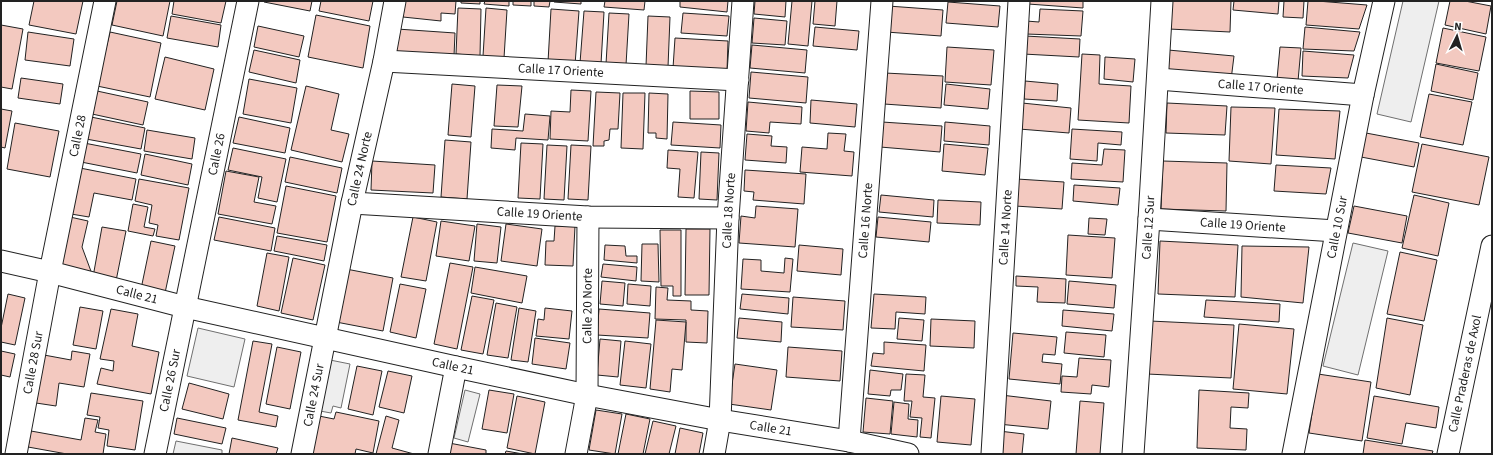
<svg xmlns="http://www.w3.org/2000/svg" width="1493" height="455" font-family="'Source Sans 3',sans-serif">
<style>
.green{fill:#eee;stroke:#6f6f6f}
.building{fill:#f3c9c0;stroke:#222}
.lines{fill:none;stroke-linecap:round;stroke-linejoin:round}
.minor-casing{stroke:#222;stroke-width:23}
.minor{stroke:#fff;stroke-width:21}
.labels{text-anchor:middle;dominant-baseline:central;stroke-width:3;stroke-linejoin:round;paint-order:stroke}
.street-label{font-size:13px;fill:#222;stroke:#fff}
</style>
<rect width="100%" height="100%" fill="#fff"/>
<g class="green">
<path d="M 1403,1 L 1439,1 L 1411,122 L 1377,114 Z"/>
<path d="M 1353,243 L 1388,251 L 1358,375 L 1323,366 Z"/>
<path d="M 198,328 L 245,339 L 234,387 L 187,376 Z"/>
<path d="M 330,360 L 350,364 L 341,408 L 333,406 L 331,413 L 320,411 Z"/>
<path d="M 465,390 L 480,394 L 468,442 L 454,438 Z"/>
<path d="M 176,441 L 222,450 L 222,454 L 173,454 Z"/>
</g>
<g class="building">
<path d="M 34,1 L 83,1 L 76,34 L 29,25 Z"/>
<path d="M 117,1 L 170,1 L 163,36 L 112,25 Z"/>
<path d="M 174,1 L 226,1 L 221,23 L 172,14 Z"/>
<path d="M 265,1 L 312,1 L 310,11 L 264,2 Z"/>
<path d="M 321,1 L 373,1 L 369,21 L 319,11 Z"/>
<path d="M 405,1 L 456,1 L 455,14 L 441,13 L 441,21 L 403,17 Z"/>
<path d="M 461,1 L 480,1 L 480,4 L 461,3 Z"/>
<path d="M 485,1 L 509,1 L 509,6 L 484,4 Z"/>
<path d="M 513,1 L 531,1 L 531,6 L 513,5 Z"/>
<path d="M 534,1 L 550,1 L 549,7 L 534,6 Z"/>
<path d="M 554,1 L 581,1 L 581,4 L 554,2 Z"/>
<path d="M 605,1 L 645,1 L 644,10 L 604,7 Z"/>
<path d="M 680,1 L 728,1 L 727,12 L 680,7 Z"/>
<path d="M 755,1 L 786,1 L 785,17 L 754,14 Z"/>
<path d="M 792,1 L 812,1 L 808,46 L 788,44 Z"/>
<path d="M 815,1 L 837,1 L 835,26 L 813,24 Z"/>
<path d="M 1028,1 L 1083,1 L 1083,8 L 1028,4 Z"/>
<path d="M 1170,1 L 1231,1 L 1230,32 L 1169,29 Z"/>
<path d="M 1234,1 L 1279,1 L 1278,14 L 1233,10 Z"/>
<path d="M 1284,1 L 1304,1 L 1303,18 L 1283,17 Z"/>
<path d="M 1308,1 L 1317,1 L 1367,5 L 1359,29 L 1306,25 Z"/>
<path d="M 1450,1 L 1465,1 L 1491,6 L 1486,34 L 1445,25 Z"/>
<path d="M 948,2 L 1000,6 L 998,27 L 946,23 Z"/>
<path d="M 888,6 L 943,10 L 941,36 L 886,32 Z"/>
<path d="M 458,8 L 481,9 L 480,56 L 456,54 Z"/>
<path d="M 486,8 L 507,10 L 504,58 L 483,56 Z"/>
<path d="M 551,9 L 579,11 L 575,65 L 548,62 Z"/>
<path d="M 1040,9 L 1083,11 L 1081,36 L 1026,34 L 1026,21 L 1039,22 Z"/>
<path d="M 584,11 L 604,12 L 601,64 L 580,63 Z"/>
<path d="M 609,13 L 629,14 L 626,65 L 606,64 Z"/>
<path d="M 683,13 L 729,16 L 727,36 L 681,33 Z"/>
<path d="M 316,15 L 370,26 L 363,68 L 308,57 Z"/>
<path d="M 171,16 L 221,25 L 218,47 L 167,38 Z"/>
<path d="M 648,16 L 670,17 L 668,67 L 646,66 Z"/>
<path d="M 754,18 L 787,21 L 785,45 L 752,43 Z"/>
<path d="M 1,25 L 23,29 L 12,89 L 1,87 Z"/>
<path d="M 258,26 L 304,36 L 299,57 L 254,47 Z"/>
<path d="M 815,27 L 859,31 L 857,50 L 813,46 Z"/>
<path d="M 1305,27 L 1360,32 L 1354,51 L 1303,49 Z"/>
<path d="M 1443,28 L 1486,37 L 1479,71 L 1436,63 Z"/>
<path d="M 397,29 L 455,33 L 454,56 L 395,52 Z"/>
<path d="M 28,32 L 74,39 L 70,66 L 25,60 Z"/>
<path d="M 110,32 L 161,43 L 150,97 L 97,86 Z"/>
<path d="M 1025,36 L 1080,39 L 1079,57 L 1023,54 Z"/>
<path d="M 675,38 L 728,41 L 727,71 L 673,68 Z"/>
<path d="M 752,45 L 807,50 L 805,73 L 750,68 Z"/>
<path d="M 947,47 L 994,50 L 991,85 L 945,82 Z"/>
<path d="M 1280,47 L 1301,48 L 1298,81 L 1277,79 Z"/>
<path d="M 254,50 L 300,60 L 296,83 L 249,72 Z"/>
<path d="M 1168,50 L 1234,56 L 1231,80 L 1166,74 Z"/>
<path d="M 1303,51 L 1354,55 L 1348,78 L 1302,76 Z"/>
<path d="M 1082,54 L 1100,55 L 1099,84 L 1131,86 L 1129,123 L 1078,120 Z"/>
<path d="M 165,57 L 214,69 L 205,110 L 155,99 Z"/>
<path d="M 1105,57 L 1135,59 L 1133,82 L 1104,79 Z"/>
<path d="M 1436,64 L 1478,73 L 1473,100 L 1431,91 Z"/>
<path d="M 751,72 L 808,77 L 806,103 L 749,98 Z"/>
<path d="M 885,73 L 943,76 L 941,108 L 884,104 Z"/>
<path d="M 21,78 L 63,84 L 60,104 L 18,98 Z"/>
<path d="M 249,79 L 297,88 L 291,123 L 243,114 Z"/>
<path d="M 1025,81 L 1058,84 L 1057,101 L 1024,99 Z"/>
<path d="M 452,84 L 475,86 L 471,137 L 448,135 Z"/>
<path d="M 946,84 L 990,89 L 988,109 L 944,105 Z"/>
<path d="M 497,85 L 522,86 L 518,127 L 494,126 Z"/>
<path d="M 306,86 L 339,94 L 331,130 L 349,134 L 342,162 L 291,150 Z"/>
<path d="M 571,90 L 591,91 L 588,141 L 550,139 L 551,111 L 570,112 Z"/>
<path d="M 97,91 L 148,102 L 143,125 L 92,114 Z"/>
<path d="M 690,91 L 719,92 L 719,119 L 690,119 Z"/>
<path d="M 596,92 L 620,93 L 618,129 L 610,129 L 609,140 L 604,141 L 604,146 L 593,146 Z"/>
<path d="M 623,93 L 645,93 L 643,149 L 621,148 Z"/>
<path d="M 649,93 L 668,94 L 667,139 L 656,138 L 656,133 L 648,133 Z"/>
<path d="M 1429,94 L 1472,102 L 1463,145 L 1420,137 Z"/>
<path d="M 811,100 L 857,104 L 855,127 L 810,123 Z"/>
<path d="M 748,102 L 802,107 L 801,124 L 770,122 L 769,133 L 746,131 Z"/>
<path d="M 1022,103 L 1071,108 L 1069,133 L 1019,129 Z"/>
<path d="M 1167,103 L 1227,106 L 1225,135 L 1166,133 Z"/>
<path d="M 1231,107 L 1275,108 L 1271,164 L 1229,161 Z"/>
<path d="M 1,109 L 12,111 L 5,148 L 1,147 Z"/>
<path d="M 1279,109 L 1340,111 L 1335,159 L 1276,155 Z"/>
<path d="M 525,114 L 550,116 L 548,140 L 516,138 L 515,150 L 491,148 L 492,129 L 523,131 Z"/>
<path d="M 91,117 L 145,128 L 141,149 L 86,139 Z"/>
<path d="M 239,117 L 290,128 L 285,153 L 233,143 Z"/>
<path d="M 673,122 L 721,125 L 720,148 L 671,145 Z"/>
<path d="M 882,122 L 942,126 L 940,152 L 880,147 Z"/>
<path d="M 945,122 L 990,126 L 989,145 L 944,141 Z"/>
<path d="M 15,123 L 59,131 L 50,177 L 7,169 Z"/>
<path d="M 1072,129 L 1122,132 L 1121,145 L 1098,143 L 1097,161 L 1070,159 Z"/>
<path d="M 147,130 L 195,138 L 192,159 L 144,151 Z"/>
<path d="M 828,133 L 846,134 L 844,151 L 854,152 L 852,176 L 800,172 L 802,147 L 827,149 Z"/>
<path d="M 1366,133 L 1419,143 L 1414,167 L 1361,157 Z"/>
<path d="M 747,134 L 772,136 L 771,146 L 787,147 L 786,163 L 745,160 Z"/>
<path d="M 445,140 L 471,142 L 467,199 L 441,197 Z"/>
<path d="M 84,143 L 141,154 L 137,173 L 81,162 Z"/>
<path d="M 521,143 L 543,144 L 540,199 L 518,198 Z"/>
<path d="M 944,144 L 988,148 L 985,175 L 942,171 Z"/>
<path d="M 1422,144 L 1489,157 L 1479,205 L 1412,192 Z"/>
<path d="M 547,145 L 567,146 L 564,200 L 544,199 Z"/>
<path d="M 571,145 L 591,146 L 588,200 L 568,199 Z"/>
<path d="M 233,148 L 286,159 L 277,202 L 258,198 L 262,177 L 228,170 Z"/>
<path d="M 1104,149 L 1125,150 L 1123,182 L 1071,179 L 1072,163 L 1102,165 Z"/>
<path d="M 668,150 L 698,152 L 694,198 L 678,197 L 680,169 L 667,168 Z"/>
<path d="M 701,152 L 719,153 L 717,200 L 699,199 Z"/>
<path d="M 145,154 L 192,164 L 188,185 L 141,175 Z"/>
<path d="M 290,157 L 342,168 L 337,193 L 285,182 Z"/>
<path d="M 372,161 L 435,165 L 433,193 L 371,190 Z"/>
<path d="M 1163,161 L 1227,163 L 1226,211 L 1161,209 Z"/>
<path d="M 1276,165 L 1331,168 L 1326,194 L 1274,191 Z"/>
<path d="M 80,168 L 136,179 L 132,200 L 94,193 L 89,217 L 71,214 Z"/>
<path d="M 745,170 L 806,174 L 804,204 L 753,200 L 754,192 L 744,191 Z"/>
<path d="M 226,171 L 259,177 L 254,202 L 276,206 L 272,224 L 218,214 Z"/>
<path d="M 139,179 L 189,188 L 179,240 L 156,236 L 158,225 L 149,223 L 152,205 L 135,201 Z"/>
<path d="M 1017,179 L 1064,182 L 1062,209 L 1015,206 Z"/>
<path d="M 1074,185 L 1120,188 L 1118,205 L 1073,201 Z"/>
<path d="M 286,186 L 336,196 L 327,242 L 277,233 Z"/>
<path d="M 881,195 L 934,200 L 933,217 L 879,212 Z"/>
<path d="M 1414,195 L 1449,203 L 1438,256 L 1402,248 Z"/>
<path d="M 938,200 L 981,202 L 980,225 L 937,223 Z"/>
<path d="M 133,204 L 148,207 L 144,227 L 155,229 L 153,236 L 128,231 Z"/>
<path d="M 756,206 L 798,209 L 795,247 L 739,243 L 741,216 L 755,218 Z"/>
<path d="M 1354,206 L 1407,216 L 1402,243 L 1348,233 Z"/>
<path d="M 70,217 L 88,221 L 82,247 L 92,274 L 59,266 Z"/>
<path d="M 219,217 L 275,228 L 271,251 L 214,240 Z"/>
<path d="M 413,217 L 437,222 L 426,281 L 401,277 Z"/>
<path d="M 878,217 L 931,222 L 929,242 L 876,237 Z"/>
<path d="M 1089,218 L 1107,219 L 1105,235 L 1088,234 Z"/>
<path d="M 441,221 L 475,226 L 469,261 L 436,256 Z"/>
<path d="M 477,224 L 501,227 L 497,263 L 474,261 Z"/>
<path d="M 506,224 L 542,229 L 537,266 L 501,261 Z"/>
<path d="M 555,226 L 575,226 L 573,266 L 545,265 L 546,241 L 554,241 Z"/>
<path d="M 102,227 L 126,231 L 116,281 L 93,277 Z"/>
<path d="M 686,229 L 710,229 L 709,295 L 685,295 Z"/>
<path d="M 660,230 L 681,230 L 681,296 L 673,296 L 673,286 L 661,286 Z"/>
<path d="M 1068,235 L 1115,238 L 1112,278 L 1066,275 Z"/>
<path d="M 277,236 L 327,245 L 324,261 L 274,251 Z"/>
<path d="M 151,241 L 175,246 L 165,293 L 141,289 Z"/>
<path d="M 1160,241 L 1238,245 L 1235,297 L 1158,294 Z"/>
<path d="M 642,244 L 658,244 L 659,282 L 641,281 Z"/>
<path d="M 605,245 L 625,246 L 626,256 L 637,256 L 637,263 L 604,260 Z"/>
<path d="M 799,245 L 843,249 L 841,275 L 797,271 Z"/>
<path d="M 1242,246 L 1309,247 L 1303,303 L 1241,297 Z"/>
<path d="M 1400,252 L 1437,260 L 1424,321 L 1387,314 Z"/>
<path d="M 267,253 L 289,257 L 279,311 L 257,306 Z"/>
<path d="M 293,258 L 325,265 L 313,320 L 281,313 Z"/>
<path d="M 785,258 L 793,259 L 790,292 L 741,289 L 743,259 L 761,260 L 761,271 L 784,273 Z"/>
<path d="M 450,263 L 473,267 L 457,349 L 434,344 Z"/>
<path d="M 603,264 L 637,267 L 636,281 L 601,277 Z"/>
<path d="M 475,267 L 527,276 L 522,303 L 471,293 Z"/>
<path d="M 346,269 L 393,278 L 383,331 L 336,322 Z"/>
<path d="M 1016,276 L 1066,279 L 1065,303 L 1037,302 L 1038,287 L 1016,286 Z"/>
<path d="M 602,281 L 625,283 L 623,306 L 600,304 Z"/>
<path d="M 1069,281 L 1116,285 L 1114,308 L 1067,304 Z"/>
<path d="M 400,284 L 426,289 L 416,338 L 390,332 Z"/>
<path d="M 628,284 L 651,286 L 650,306 L 627,304 Z"/>
<path d="M 656,287 L 668,288 L 667,300 L 691,301 L 691,310 L 708,311 L 707,343 L 686,342 L 686,320 L 655,319 Z"/>
<path d="M 8,294 L 25,298 L 15,345 L 1,342 L 1,328 Z"/>
<path d="M 742,294 L 789,298 L 788,314 L 740,309 Z"/>
<path d="M 874,294 L 926,297 L 925,314 L 896,312 L 895,329 L 871,328 Z"/>
<path d="M 472,296 L 494,300 L 483,354 L 461,350 Z"/>
<path d="M 793,297 L 845,301 L 843,330 L 791,327 Z"/>
<path d="M 1206,300 L 1280,304 L 1279,322 L 1204,317 Z"/>
<path d="M 496,303 L 517,307 L 508,358 L 487,355 Z"/>
<path d="M 80,307 L 103,311 L 96,349 L 73,345 Z"/>
<path d="M 519,308 L 536,311 L 528,362 L 511,360 Z"/>
<path d="M 545,308 L 572,311 L 569,339 L 536,336 L 538,319 L 544,320 Z"/>
<path d="M 111,309 L 138,314 L 132,346 L 159,352 L 151,394 L 97,384 L 101,368 L 113,371 L 114,361 L 100,359 Z"/>
<path d="M 599,309 L 650,313 L 648,338 L 597,335 Z"/>
<path d="M 1063,310 L 1114,314 L 1112,331 L 1062,326 Z"/>
<path d="M 739,318 L 782,322 L 781,342 L 737,338 Z"/>
<path d="M 899,318 L 924,320 L 922,341 L 897,339 Z"/>
<path d="M 1387,318 L 1423,325 L 1410,395 L 1376,388 Z"/>
<path d="M 931,319 L 975,321 L 974,348 L 930,346 Z"/>
<path d="M 656,320 L 686,322 L 682,370 L 672,369 L 670,392 L 650,389 Z"/>
<path d="M 1150,321 L 1234,325 L 1231,378 L 1147,374 Z"/>
<path d="M 1239,324 L 1294,329 L 1287,394 L 1233,389 Z"/>
<path d="M 1066,332 L 1106,335 L 1104,357 L 1064,353 Z"/>
<path d="M 1013,333 L 1057,337 L 1055,355 L 1043,354 L 1042,362 L 1062,364 L 1060,384 L 1009,379 Z"/>
<path d="M 535,338 L 570,343 L 566,369 L 532,364 Z"/>
<path d="M 600,339 L 621,341 L 618,377 L 597,375 Z"/>
<path d="M 253,341 L 272,344 L 259,412 L 278,416 L 276,427 L 238,420 Z"/>
<path d="M 625,341 L 651,344 L 646,388 L 620,385 Z"/>
<path d="M 884,342 L 926,345 L 924,371 L 871,366 L 873,353 L 884,354 Z"/>
<path d="M 277,347 L 301,352 L 290,409 L 266,404 Z"/>
<path d="M 788,347 L 842,351 L 840,381 L 786,377 Z"/>
<path d="M 1,351 L 15,354 L 10,377 L 1,375 Z"/>
<path d="M 72,351 L 90,354 L 84,387 L 59,383 L 56,406 L 36,403 L 44,355 L 71,360 Z"/>
<path d="M 1079,358 L 1111,360 L 1109,387 L 1092,385 L 1091,394 L 1061,392 L 1062,376 L 1077,377 Z"/>
<path d="M 735,364 L 777,370 L 771,410 L 729,404 Z"/>
<path d="M 357,366 L 382,371 L 373,415 L 348,409 Z"/>
<path d="M 870,370 L 903,374 L 901,390 L 891,390 L 890,396 L 868,394 Z"/>
<path d="M 388,371 L 412,376 L 404,413 L 379,407 Z"/>
<path d="M 906,374 L 925,375 L 923,397 L 935,398 L 931,438 L 920,437 L 922,418 L 910,417 L 912,401 L 904,401 Z"/>
<path d="M 1318,374 L 1371,382 L 1362,441 L 1309,433 Z"/>
<path d="M 189,383 L 229,394 L 223,419 L 182,409 Z"/>
<path d="M 489,390 L 514,394 L 507,433 L 482,429 Z"/>
<path d="M 1199,390 L 1249,393 L 1248,408 L 1231,407 L 1230,428 L 1247,429 L 1246,450 L 1197,448 Z"/>
<path d="M 91,393 L 143,401 L 135,450 L 107,446 L 109,430 L 98,428 L 100,417 L 87,415 Z"/>
<path d="M 1001,395 L 1051,401 L 1048,429 L 998,424 Z"/>
<path d="M 517,396 L 545,402 L 535,454 L 507,448 Z"/>
<path d="M 941,396 L 975,399 L 971,445 L 937,442 Z"/>
<path d="M 1374,396 L 1439,407 L 1436,428 L 1406,423 L 1402,444 L 1367,438 Z"/>
<path d="M 866,398 L 893,401 L 890,434 L 863,432 Z"/>
<path d="M 1080,401 L 1104,403 L 1100,454 L 1076,454 Z"/>
<path d="M 894,402 L 909,404 L 908,419 L 918,420 L 917,437 L 891,434 Z"/>
<path d="M 596,410 L 622,414 L 615,454 L 589,450 Z"/>
<path d="M 336,412 L 379,421 L 373,453 L 356,449 L 355,454 L 312,454 L 319,416 L 334,419 Z"/>
<path d="M 626,414 L 650,419 L 643,454 L 618,454 Z"/>
<path d="M 386,416 L 399,420 L 392,448 L 414,454 L 376,454 Z"/>
<path d="M 85,418 L 98,420 L 95,432 L 106,434 L 103,454 L 67,454 L 28,447 L 31,431 L 81,440 Z"/>
<path d="M 177,418 L 226,428 L 222,444 L 174,434 Z"/>
<path d="M 653,421 L 676,426 L 669,454 L 645,454 Z"/>
<path d="M 680,428 L 703,433 L 699,454 L 675,454 Z"/>
<path d="M 999,431 L 1024,434 L 1022,454 L 997,454 Z"/>
<path d="M 232,438 L 278,448 L 276,454 L 229,454 Z"/>
<path d="M 1365,440 L 1433,451 L 1432,454 L 1363,454 Z"/>
<path d="M 449,443 L 486,450 L 486,454 L 447,454 Z"/>
<path d="M 506,451 L 523,454 L 505,454 Z"/>
</g>
<g class="lines">
<g class="minor-casing">
<g id="minor">
<path id="s1" d="M 384,61 L 738,80"/>
<path id="s2" d="M 1158,79 L 1363,95"/>
<path id="s3" d="M 352,203 L 588,217 L 728,218"/>
<path id="s4" d="M 1149,219 L 1336,231"/>
<path id="s5" d="M 1,261 L 50,272 L 185,307 L 456,367 L 587,395 L 720,420 L 849,441 L 908,454"/>
<path id="s6" d="M 849,441 L 882,1"/>
<path id="s7" d="M 16,454 L 50,272 L 105,1"/>
<path id="s8" d="M 155,454 L 248,1"/>
<path id="s9" d="M 302,454 L 352,203 L 384,61 L 395,1"/>
<path d="M 439,454 L 456,367"/>
<path id="s10" d="M 576,454 L 587,395 L 588,217"/>
<path id="s11" d="M 714,454 L 720,420 L 728,218 L 743,1"/>
<path id="s12" d="M 992,454 L 1019,1"/>
<path id="s13" d="M 1133,454 L 1149,219 L 1162,1"/>
<path id="s14" d="M 1293,454 L 1363,95 L 1384,1"/>
<path id="s15" d="M 1448,454 L 1492,246"/>
</g>
</g>
<use href="#minor" class="minor"/>
</g>
<g class="labels">
<g class="street-label">
<text stroke="none"><textPath href="#s1" startOffset="177">Calle 17 Oriente</textPath></text>
<text stroke="none"><textPath href="#s2" startOffset="103">Calle 17 Oriente</textPath></text>
<text stroke="none"><textPath href="#s7" startOffset="324">Calle 28</textPath></text>
<text stroke="none"><textPath href="#s8" startOffset="306">Calle 26</textPath></text>
<text stroke="none"><textPath href="#s9" startOffset="291">Calle 24 Norte</textPath></text>
<text stroke="none"><textPath href="#s11" startOffset="244">Calle 18 Norte</textPath></text>
<text stroke="none"><textPath href="#s3" startOffset="188">Calle 19 Oriente</textPath></text>
<text stroke="none"><textPath href="#s6" startOffset="221">Calle 16 Norte</textPath></text>
<text stroke="none"><textPath href="#s4" startOffset="94">Calle 19 Oriente</textPath></text>
<text stroke="none"><textPath href="#s14" startOffset="231">Calle 10 Sur</textPath></text>
<text stroke="none"><textPath href="#s12" startOffset="227">Calle 14 Norte</textPath></text>
<text stroke="none"><textPath href="#s13" startOffset="227">Calle 12 Sur</textPath></text>
<text stroke="none"><textPath href="#s5" startOffset="140">Calle 21</textPath></text>
<text stroke="none"><textPath href="#s10" startOffset="149">Calle 20 Norte</textPath></text>
<text stroke="none"><textPath href="#s7" startOffset="93">Calle 28 Sur</textPath></text>
<text stroke="none"><textPath href="#s5" startOffset="464">Calle 21</textPath></text>
<text stroke="none"><textPath href="#s15" startOffset="82">Calle Praderas de Axol</textPath></text>
<text stroke="none"><textPath href="#s8" startOffset="75">Calle 26 Sur</textPath></text>
<text stroke="none"><textPath href="#s9" startOffset="60">Calle 24 Sur</textPath></text>
<text stroke="none"><textPath href="#s5" startOffset="788">Calle 21</textPath></text>
</g>
</g>
<rect width="1493" height="455" fill="none" stroke="#222222" stroke-width="4"/>
<g transform="translate(1457 36) rotate(5)" stroke="#ffffff" stroke-width="3" paint-order="stroke">
<path d="M0-3L7 15L0 10L-7 15Z" fill="#222222"/>
<text y="-6" font-size="11" font-weight="bold" text-anchor="middle" fill="#222222">N</text>
</g>
</svg>
